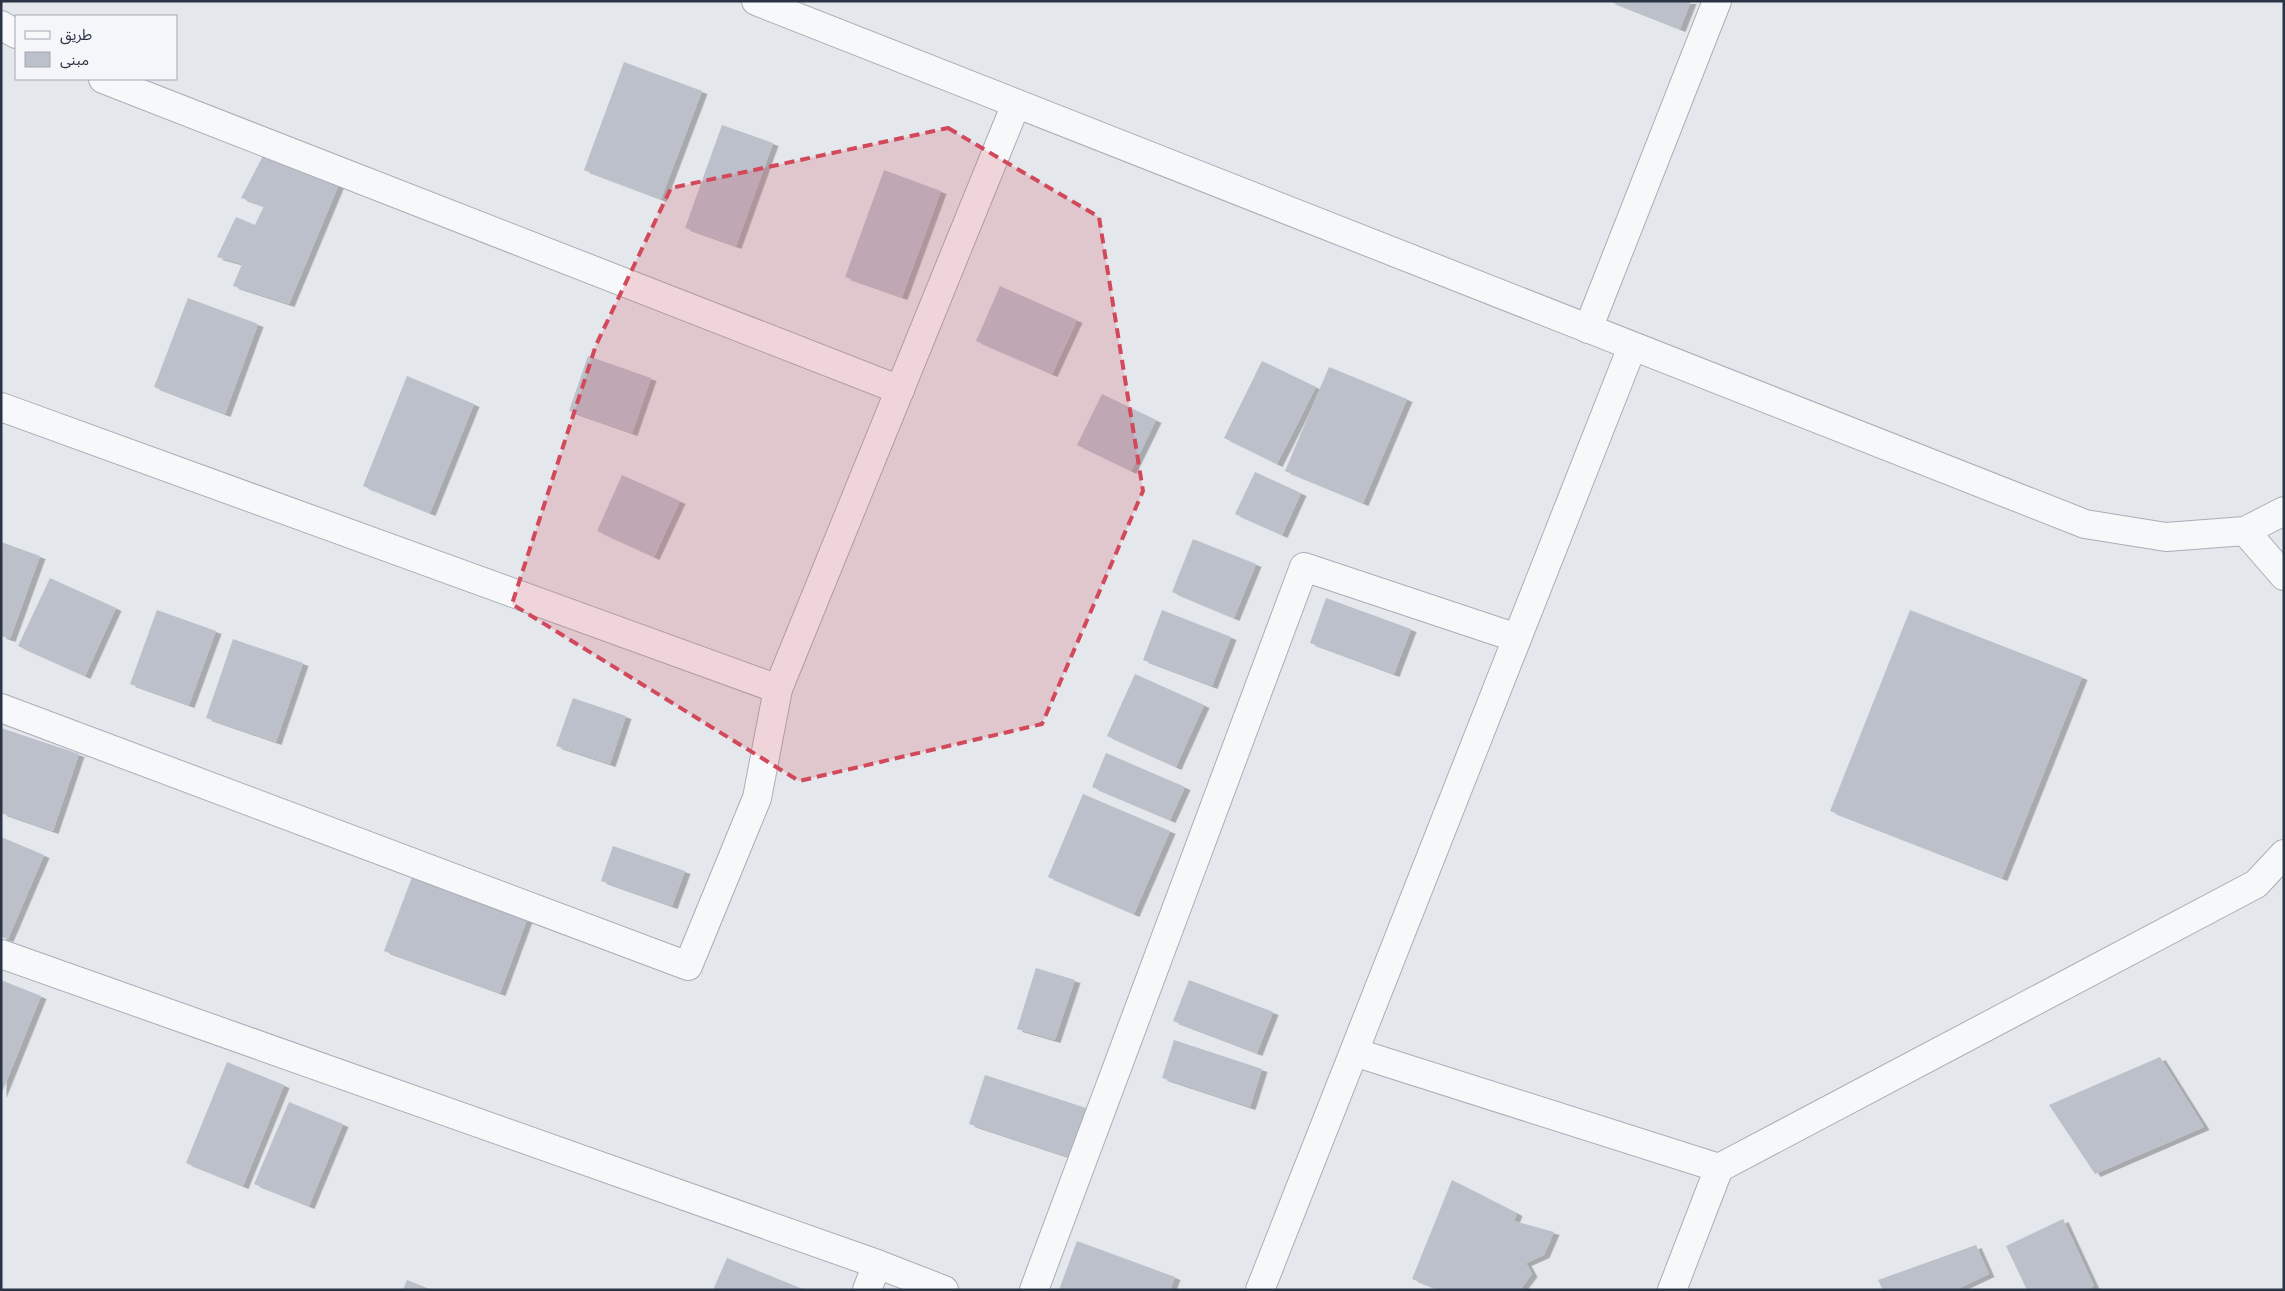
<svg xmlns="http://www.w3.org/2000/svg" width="2285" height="1291" font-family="Ubuntu,'Noto Sans Arabic',sans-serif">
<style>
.building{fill:#bbc0ca;filter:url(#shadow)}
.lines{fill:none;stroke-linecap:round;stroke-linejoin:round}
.minor-casing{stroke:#a9aeb7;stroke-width:30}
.minor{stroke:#f7f8fa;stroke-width:28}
.marked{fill:#d1495b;fill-opacity:0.2;stroke:#d1495b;stroke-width:4;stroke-dasharray:10 6;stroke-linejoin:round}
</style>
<defs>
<filter id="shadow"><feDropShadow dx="5.5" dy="3" stdDeviation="0" flood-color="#0004"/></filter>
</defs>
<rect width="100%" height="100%" fill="#e4e7ec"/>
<g class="building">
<path d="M 1609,1 L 1691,1 L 1680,29 Z"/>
<path d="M 624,62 L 702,91 L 661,199 L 584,170 Z"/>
<path d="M 722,125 L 773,143 L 736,246 L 685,228 Z"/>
<path d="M 265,152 L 339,184 L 289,304 L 233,286 L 242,264 L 217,257 L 236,217 L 255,225 L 264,206 L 241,198 Z"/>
<path d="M 884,170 L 941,191 L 902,297 L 845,277 Z"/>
<path d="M 1000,286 L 1077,320 L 1052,374 L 976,341 Z"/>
<path d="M 188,298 L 258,324 L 225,414 L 154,387 Z"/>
<path d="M 588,356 L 651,378 L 632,433 L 569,411 Z"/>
<path d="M 1262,361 L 1316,387 L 1277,464 L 1224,438 Z"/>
<path d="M 1329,367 L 1407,399 L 1363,503 L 1285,471 Z"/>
<path d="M 407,376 L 474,404 L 430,513 L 363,486 Z"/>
<path d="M 1102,394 L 1156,420 L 1131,471 L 1077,445 Z"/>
<path d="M 1255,472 L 1301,493 L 1282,535 L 1235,514 Z"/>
<path d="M 622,475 L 680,501 L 654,557 L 597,531 Z"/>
<path d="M 1193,539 L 1256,564 L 1234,618 L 1172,592 Z"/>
<path d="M 1,542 L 40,556 L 10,639 L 1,636 Z"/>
<path d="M 50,578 L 116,608 L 85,676 L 18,646 Z"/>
<path d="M 1326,598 L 1411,629 L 1394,674 L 1310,643 Z"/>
<path d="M 157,610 L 216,631 L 189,705 L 130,684 Z"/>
<path d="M 1162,610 L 1231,637 L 1212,686 L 1143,660 Z"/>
<path d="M 1910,610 L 2082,677 L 2002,878 L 1830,811 Z"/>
<path d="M 233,639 L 303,663 L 276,742 L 206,718 Z"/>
<path d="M 1135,674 L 1204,705 L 1176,767 L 1107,736 Z"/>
<path d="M 573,698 L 626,716 L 610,764 L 556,746 Z"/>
<path d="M 1,728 L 79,754 L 53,831 L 1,813 Z"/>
<path d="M 1106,753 L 1185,787 L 1170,820 L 1092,787 Z"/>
<path d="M 1083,794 L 1170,831 L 1134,914 L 1048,877 Z"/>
<path d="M 1,837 L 44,855 L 8,939 L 1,937 Z"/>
<path d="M 613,846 L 685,871 L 672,906 L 601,881 Z"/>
<path d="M 414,872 L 529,914 L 500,993 L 384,951 Z"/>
<path d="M 1036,968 L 1075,980 L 1055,1040 L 1017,1029 Z"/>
<path d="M 1,980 L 41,996 L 1,1095 Z"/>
<path d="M 1189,980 L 1273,1012 L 1257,1053 L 1173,1021 Z"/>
<path d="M 1174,1040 L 1262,1069 L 1250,1107 L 1162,1078 Z"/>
<path d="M 2160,1057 L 2204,1127 L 2095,1174 L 2049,1105 Z"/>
<path d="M 227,1062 L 284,1085 L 243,1186 L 186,1163 Z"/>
<path d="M 985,1075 L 1086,1108 L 1069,1157 L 969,1124 Z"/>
<path d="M 289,1102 L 343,1124 L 309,1206 L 254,1184 Z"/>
<path d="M 1452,1180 L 1517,1213 L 1514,1221 L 1554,1232 L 1544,1255 L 1526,1263 L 1532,1274 L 1520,1290 L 1440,1290 L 1412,1279 Z"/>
<path d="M 2063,1219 L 2094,1286 L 2086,1290 L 2027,1290 L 2006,1246 Z"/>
<path d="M 1077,1241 L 1175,1277 L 1170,1290 L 1059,1290 Z"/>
<path d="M 1976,1245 L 1989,1274 L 1955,1290 L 1883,1290 L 1878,1280 Z"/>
<path d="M 727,1258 L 805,1290 L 713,1290 Z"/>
<path d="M 407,1280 L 432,1290 L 403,1290 Z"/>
</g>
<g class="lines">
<g class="minor-casing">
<g id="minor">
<path d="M 756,1 L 2085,524 L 2166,537 L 2245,531 L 2284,511"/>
<path d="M 1,25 L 16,34"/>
<path d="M 103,79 L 900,390"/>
<path d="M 1588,329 L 1717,1"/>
<path d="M 1,407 L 778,689"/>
<path d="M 2245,531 L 2284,576"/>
<path d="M 1,708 L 688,966 L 757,798 L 778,689 L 1016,104"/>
<path d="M 1,954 L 877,1264 L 944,1290"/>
<path d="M 1354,1052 L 1719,1168"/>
<path d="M 867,1290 L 877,1264"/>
<path d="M 1034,1290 L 1304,567 L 1517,638"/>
<path d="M 1260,1290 L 1632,347"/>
<path d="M 1672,1290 L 1719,1168 L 2256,884 L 2284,854"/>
</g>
</g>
<use href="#minor" class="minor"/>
</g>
<path class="marked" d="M 948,128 L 1099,217 L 1143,491 L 1042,724 L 799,781 L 512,604 L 596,345 L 671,188 Z"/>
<rect width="2285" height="1291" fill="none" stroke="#2b3445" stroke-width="5"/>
<rect x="15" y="15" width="162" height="65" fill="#f4f6f9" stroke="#a4a8b1"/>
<rect x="25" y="31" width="25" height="8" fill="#f7f8fa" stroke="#a4a8b1"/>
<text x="60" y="40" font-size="15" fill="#2b3445">طريق</text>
<rect x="25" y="52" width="25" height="15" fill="#bbc0ca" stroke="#a4a8b1"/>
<text x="60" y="65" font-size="15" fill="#2b3445">مبنى</text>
</svg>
